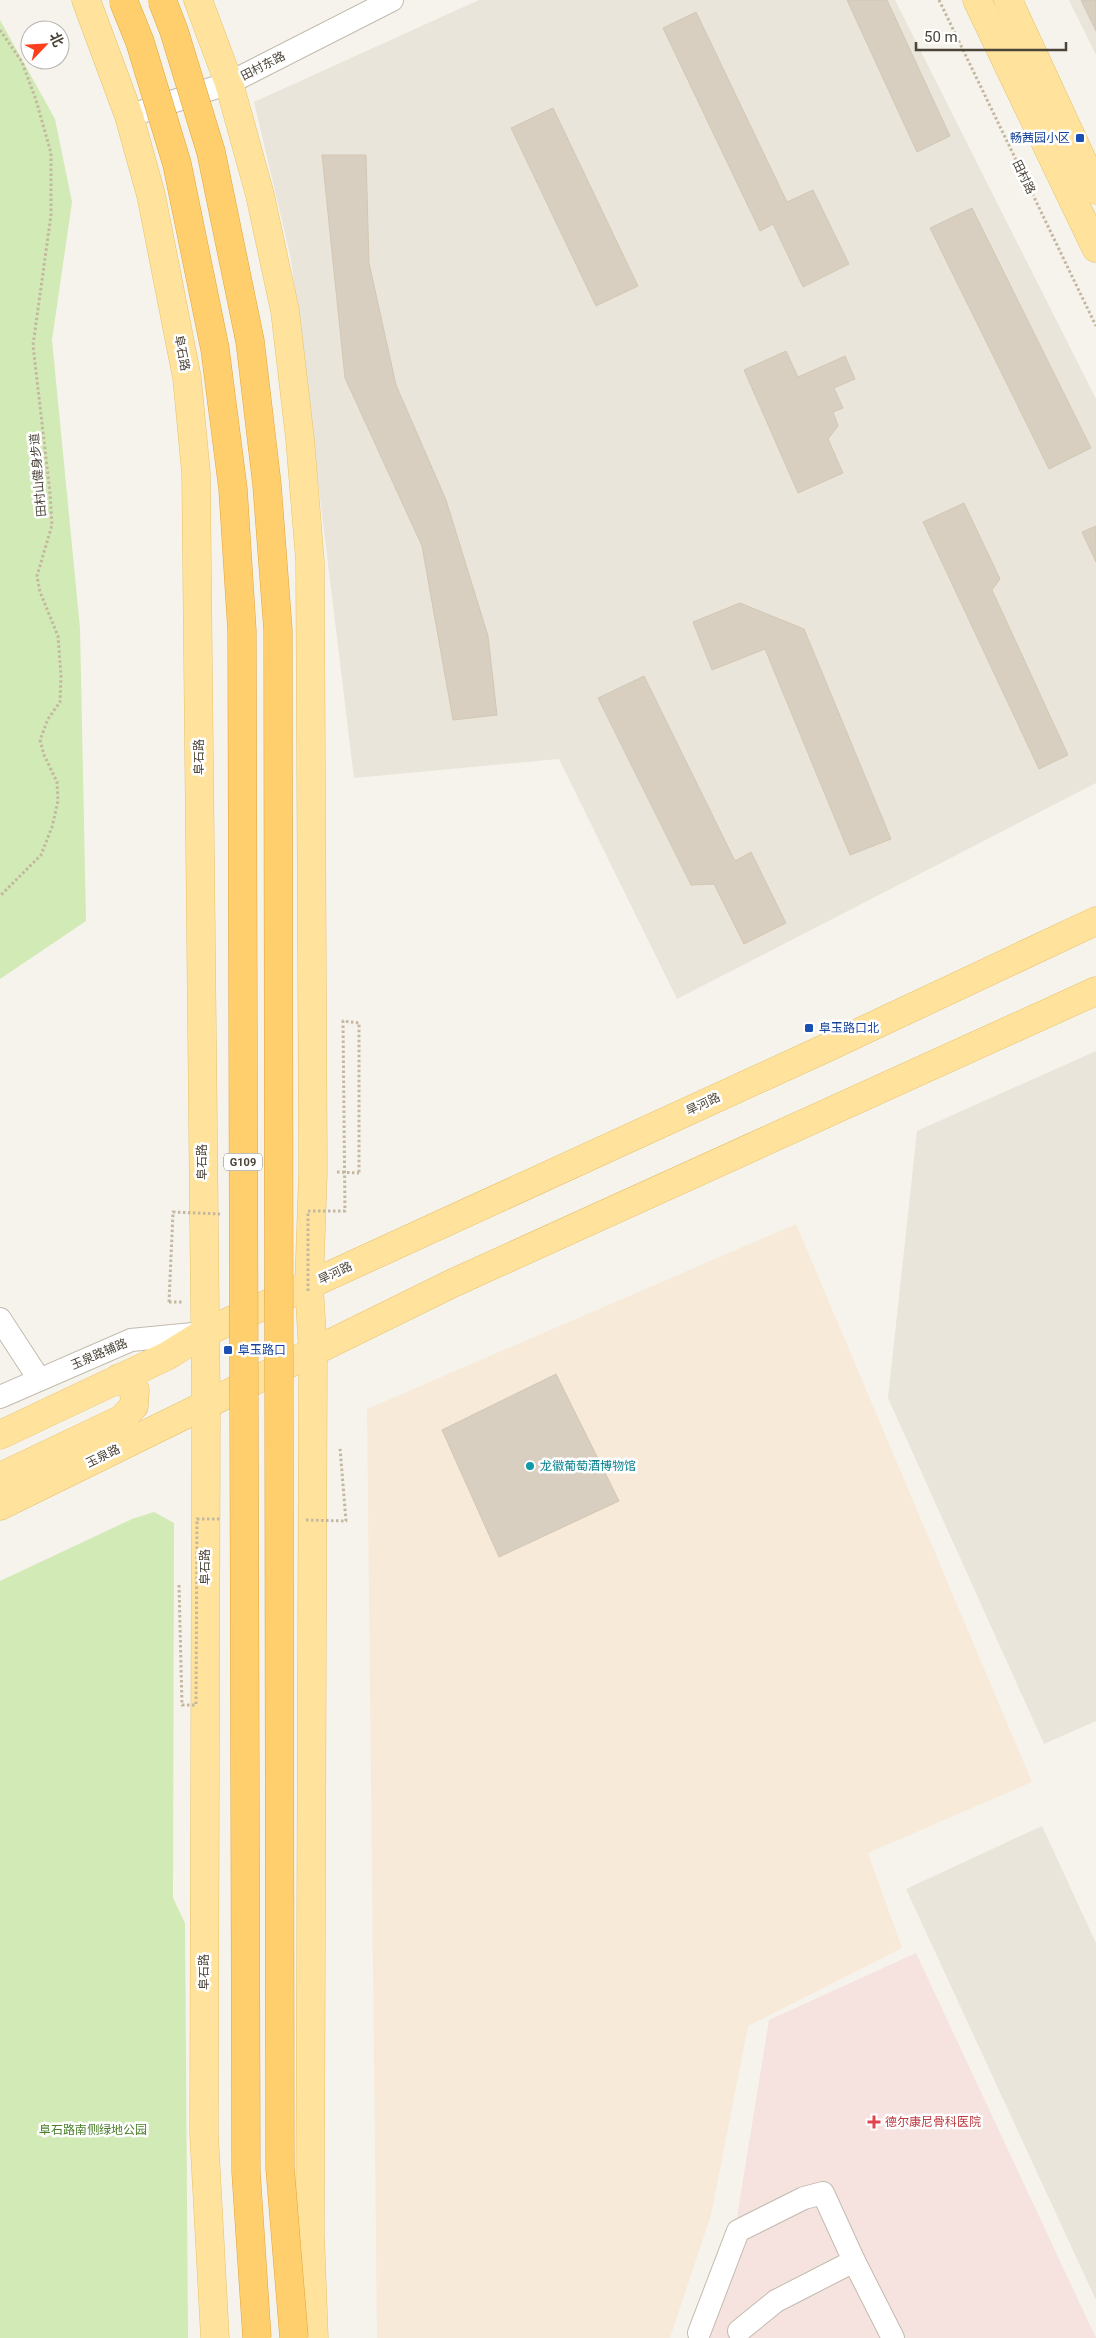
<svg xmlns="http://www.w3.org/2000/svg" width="1096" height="2338" font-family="Roboto,'Noto Sans SC',sans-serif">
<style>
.residential{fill:#eae5da}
.commercial{fill:#f7ead8}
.medical{fill:#f6e3e0}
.green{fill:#d2eab5}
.building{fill:#d8cfc1;stroke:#d3c7b4}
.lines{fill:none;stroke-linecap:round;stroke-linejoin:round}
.minor-casing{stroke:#c2bbae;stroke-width:24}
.major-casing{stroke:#e6c16a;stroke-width:29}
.path{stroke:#c4b79f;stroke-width:3;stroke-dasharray:2.5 2.5;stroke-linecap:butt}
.minor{stroke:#fff;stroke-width:22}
.major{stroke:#ffe39c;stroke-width:28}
.highway-bridge-casing{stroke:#e0a43c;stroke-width:29;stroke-linecap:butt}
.path-bridge{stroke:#c4b79f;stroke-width:3;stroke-dasharray:2.5 2.5;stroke-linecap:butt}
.highway-bridge{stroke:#ffcf6e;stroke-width:28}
.transit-dot{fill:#1a4fb4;stroke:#fff;stroke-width:2}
.culture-dot{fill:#0f9aa8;stroke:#fff;stroke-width:2}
.health-dot{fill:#e0444e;stroke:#fff;stroke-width:2}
.labels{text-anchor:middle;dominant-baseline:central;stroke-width:5;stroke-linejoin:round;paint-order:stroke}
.shield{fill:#fff;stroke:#817c74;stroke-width:1}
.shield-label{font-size:11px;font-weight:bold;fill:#4b4439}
.street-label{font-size:12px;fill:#4b4439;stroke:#fff}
.transit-label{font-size:12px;fill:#164399;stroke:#fff;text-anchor:start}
.culture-label{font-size:12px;fill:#0d838f;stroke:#fff;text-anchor:start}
.health-label{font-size:12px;fill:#be3a42;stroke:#fff;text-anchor:start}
.park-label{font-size:12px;fill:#4a7f2a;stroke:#fff}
</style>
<rect width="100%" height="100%" fill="#f6f3ec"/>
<g class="residential">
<path d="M 479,0 L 895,0 L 1096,399 L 1096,783 L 677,999 L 559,759 L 354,778 L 291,259 L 254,102 Z"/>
<path d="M 1069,0 L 1096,0 L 1096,55 Z"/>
<path d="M 1096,1051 L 1096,1721 L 1044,1744 L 888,1398 L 917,1131 Z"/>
<path d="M 1042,1826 L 1096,1943 L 1096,2300 L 906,1889 Z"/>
</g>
<path class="commercial" d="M 796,1224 L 1032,1782 L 868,1853 L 902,1948 L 748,2026 L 711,2215 L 670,2338 L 377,2338 L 367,1409 Z"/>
<path class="medical" d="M 916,1953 L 1096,2338 L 687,2338 L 736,2223 L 769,2020 Z"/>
<g class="green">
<path d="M 0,20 L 55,119 L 72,202 L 52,340 L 80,628 L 86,921 L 0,979 Z"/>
<path d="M 154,1512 L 174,1523 L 173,1898 L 185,1923 L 188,2338 L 0,2338 L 0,1581 L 132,1519 Z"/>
</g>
<g class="building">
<path d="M 847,0 L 887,0 L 950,136 L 917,152 Z"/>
<path d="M 1081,0 L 1096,0 L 1096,31 Z"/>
<path d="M 696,12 L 787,202 L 813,190 L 849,264 L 803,287 L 773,224 L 760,231 L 663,28 Z"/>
<path d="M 553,108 L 638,286 L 596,306 L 511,128 Z"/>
<path d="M 322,155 L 366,155 L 369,263 L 396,385 L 446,500 L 488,636 L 497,715 L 453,720 L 422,546 L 345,378 Z"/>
<path d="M 972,208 L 1091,448 L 1049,469 L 930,228 Z"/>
<path d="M 786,351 L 798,377 L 845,356 L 855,379 L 834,388 L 843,408 L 833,412 L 838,426 L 828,439 L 843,473 L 798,493 L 744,370 Z"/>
<path d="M 964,503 L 1000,579 L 992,590 L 1068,755 L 1039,769 L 923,522 Z"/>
<path d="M 1096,526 L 1096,562 L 1082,532 Z"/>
<path d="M 740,603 L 804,629 L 891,839 L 850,855 L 765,649 L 712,670 L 693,622 Z"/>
<path d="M 644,676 L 735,861 L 751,852 L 786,923 L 744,944 L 714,884 L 691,885 L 598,698 Z"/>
<path d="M 556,1374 L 619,1501 L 499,1557 L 442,1430 Z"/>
</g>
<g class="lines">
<g class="minor-casing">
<g id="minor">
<path d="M 129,116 L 229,83 L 392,0"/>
<path d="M 0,1319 L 39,1379"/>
<path d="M 0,1397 L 131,1340 L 203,1333"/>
<path d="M 739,2331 L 776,2301 L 854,2261 L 893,2338"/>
<path d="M 699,2333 L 738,2231 L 804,2198 L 823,2193 L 854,2261"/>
</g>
</g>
<g class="major-casing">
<g id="major">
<path d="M 86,0 L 129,116 L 151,195 L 187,378 L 196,473 L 206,1406 L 204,2134 L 215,2338"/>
<path d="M 198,0 L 229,83 L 260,195 L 285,311 L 300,439 L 310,561 L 313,1172 L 309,1286 L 313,1352 L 310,2234 L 314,2338"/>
<path d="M 977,0 L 1096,248"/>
<path d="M 1008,0 L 1096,190"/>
<path d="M 0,1435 L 167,1356 L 204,1333 L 826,1048 L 1096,921"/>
<path d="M 0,1477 L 122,1419 L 134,1406 L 135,1390 L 119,1378"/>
<path d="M 0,1506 L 453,1283 L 1096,991"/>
</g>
</g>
<g class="path">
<path d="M 939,0 L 1096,326"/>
<path d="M 0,30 L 22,62 L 36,100 L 51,153 L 51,215 L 33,345 L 50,493 L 52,525 L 37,576 L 40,592 L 58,636 L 61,676 L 60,702 L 48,719 L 40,740 L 44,755 L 57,782 L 58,801 L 52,827 L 41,855 L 0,896"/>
<path d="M 337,1172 L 359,1173"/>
<path d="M 169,1302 L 183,1302"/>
</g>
<use href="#minor" class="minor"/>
<use href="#major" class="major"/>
<g class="highway-bridge-casing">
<g id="highway-bridge">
<path d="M 123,0 L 140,42 L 177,164 L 215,349 L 233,489 L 242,631 L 246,2172 L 257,2338"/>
<path d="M 162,0 L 174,31 L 211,152 L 250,341 L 267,485 L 278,630 L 280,2168 L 294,2338"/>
</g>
</g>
<g class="path-bridge">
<path d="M 308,1291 L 308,1211 L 345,1211 L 343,1021 L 359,1023 L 359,1173"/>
<path d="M 169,1302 L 173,1212 L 220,1214"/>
<path d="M 306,1520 L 346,1521 L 340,1448"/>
<path d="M 179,1585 L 182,1705 L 196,1705 L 197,1519 L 220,1519"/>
</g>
<use href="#highway-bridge" class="highway-bridge"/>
</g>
<g class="transit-dot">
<rect x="1075" y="133" width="10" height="10" rx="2.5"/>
<rect x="804" y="1023" width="10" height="10" rx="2.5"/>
<rect x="223" y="1345" width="10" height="10" rx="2.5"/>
</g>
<circle class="culture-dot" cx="530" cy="1466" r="5"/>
<path class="health-dot" d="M871.5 2114.5h5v5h5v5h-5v5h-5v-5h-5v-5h5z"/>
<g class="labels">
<rect class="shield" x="224" y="1153.5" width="38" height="17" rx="4"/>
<g class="shield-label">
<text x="243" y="1162">G109</text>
</g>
<g class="street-label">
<text transform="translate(263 66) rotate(-27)">田村东路</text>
<text transform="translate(1024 177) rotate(64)">田村路</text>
<text transform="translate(182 353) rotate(79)">阜石路</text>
<text transform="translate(38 475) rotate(-95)">田村山健身步道</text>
<text transform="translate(199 757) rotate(-90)">阜石路</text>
<text transform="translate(703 1104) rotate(-25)">旱河路</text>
<text transform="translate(202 1162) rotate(-90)">阜石路</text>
<text transform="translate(335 1273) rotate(-25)">旱河路</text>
<text transform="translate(99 1354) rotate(-23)">玉泉路辅路</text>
<text transform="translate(103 1456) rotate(-26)">玉泉路</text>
<text transform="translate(205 1567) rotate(-90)">阜石路</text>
<text transform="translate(204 1972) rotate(-90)">阜石路</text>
</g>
<g class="transit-label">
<text x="1070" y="138" text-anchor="end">畅茜园小区</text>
<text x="819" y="1028">阜玉路口北</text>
<text x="238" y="1350">阜玉路口</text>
</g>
<g class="culture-label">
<text x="540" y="1466">龙徽葡萄酒博物馆</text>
</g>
<g class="health-label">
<text x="885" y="2122">德尔康尼骨科医院</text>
</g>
<g class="park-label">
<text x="93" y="2130">阜石路南侧绿地公园</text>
</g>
</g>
<g transform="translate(45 45) rotate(65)"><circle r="24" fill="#ffffff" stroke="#b7b4b0"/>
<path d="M0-4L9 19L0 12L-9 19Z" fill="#fc3f1d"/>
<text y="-8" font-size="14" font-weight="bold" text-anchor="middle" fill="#4b4439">北</text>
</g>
<path d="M916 42v8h150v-8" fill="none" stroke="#4b4439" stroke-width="2.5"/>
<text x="924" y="42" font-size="15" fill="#4b4439" stroke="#ffffff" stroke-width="4" paint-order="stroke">50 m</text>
</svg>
